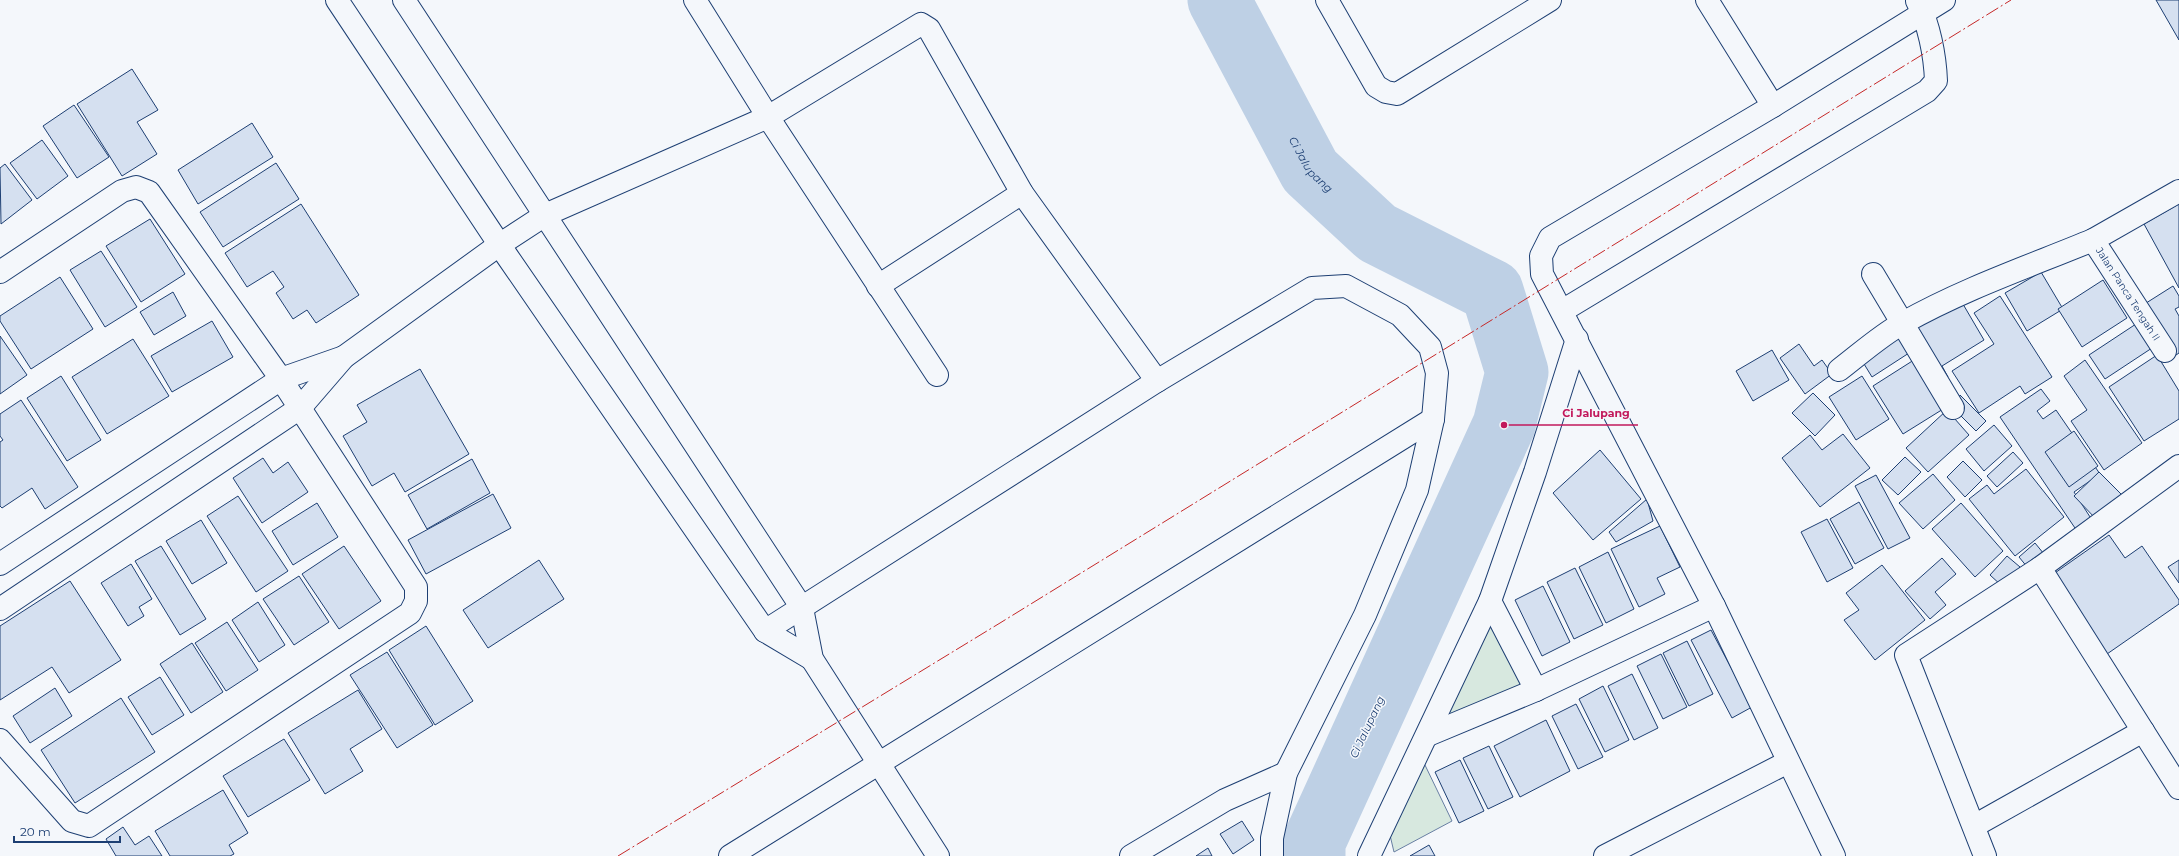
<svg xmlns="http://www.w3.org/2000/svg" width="2179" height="856" font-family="Montserrat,sans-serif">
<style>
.green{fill:#d7e8df;stroke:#687fa3}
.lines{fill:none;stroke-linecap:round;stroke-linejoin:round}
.river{stroke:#bed0e5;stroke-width:63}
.building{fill:#d5e0f0;stroke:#1d3f73}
.minor-casing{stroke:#1d3f73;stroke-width:24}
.minor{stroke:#f4f7fb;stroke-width:22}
.power{stroke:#c62828;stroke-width:1;stroke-dasharray:14 3 2 3;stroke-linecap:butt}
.labels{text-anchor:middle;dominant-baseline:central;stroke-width:3;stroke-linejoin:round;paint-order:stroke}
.street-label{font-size:10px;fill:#1d3f73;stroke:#f4f7fb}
.water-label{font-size:11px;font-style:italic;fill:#1d3f73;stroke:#f4f7fb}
.leader{fill:none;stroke:#c2185b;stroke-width:1.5}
.callout-dot{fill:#c2185b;stroke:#f4f7fb;stroke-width:1.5}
.callout-label{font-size:11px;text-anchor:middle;font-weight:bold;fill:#c2185b;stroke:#f4f7fb;stroke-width:3;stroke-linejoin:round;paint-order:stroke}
</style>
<rect width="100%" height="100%" fill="#f4f7fb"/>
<g class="green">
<path d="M 1490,613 L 1527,687 L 1442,723 Z"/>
<path d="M 1424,763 L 1452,821 L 1394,852 L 1389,831 Z"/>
</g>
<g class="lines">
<path class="river" id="s1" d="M 1219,0 L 1310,171 L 1377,233 L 1492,291 L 1517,372 L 1504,425 L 1314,842 L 1314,856"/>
</g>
<g class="building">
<path d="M 2156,0 L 2179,0 L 2179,40 Z"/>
<path d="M 132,69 L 158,110 L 137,122 L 157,154 L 122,176 L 77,104 Z"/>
<path d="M 74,105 L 109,157 L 77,178 L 43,126 Z"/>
<path d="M 252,123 L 273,157 L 198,204 L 178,170 Z"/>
<path d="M 42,140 L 68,176 L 37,199 L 10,163 Z"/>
<path d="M 276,163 L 299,199 L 223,247 L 200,212 Z"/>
<path d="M 5,164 L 32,200 L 1,224 L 0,168 Z"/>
<path d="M 301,204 L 359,295 L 316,323 L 307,310 L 293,319 L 276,293 L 284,287 L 273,271 L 247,287 L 225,253 Z"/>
<path d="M 2179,204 L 2179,288 L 2144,224 Z"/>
<path d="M 150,219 L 185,274 L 141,302 L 106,246 Z"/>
<path d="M 101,251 L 137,307 L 105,327 L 70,270 Z"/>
<path d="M 2041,272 L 2063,309 L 2027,331 L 2005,293 Z"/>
<path d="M 60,277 L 93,329 L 31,369 L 0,321 L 0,316 Z"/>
<path d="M 2103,280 L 2127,318 L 2082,347 L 2058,309 Z"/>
<path d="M 2173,286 L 2179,296 L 2179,307 L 2175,309 L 2179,316 L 2179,353 L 2176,355 L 2143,305 Z"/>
<path d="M 173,292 L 186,316 L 154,335 L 140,312 Z"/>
<path d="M 2000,296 L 2052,377 L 2025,394 L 2020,386 L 1979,413 L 1952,371 L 1994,344 L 1974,313 Z"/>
<path d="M 1960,299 L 1984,340 L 1942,366 L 1948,377 L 1941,381 L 1910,329 Z"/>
<path d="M 212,321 L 233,357 L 172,392 L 151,356 Z"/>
<path d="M 2136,324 L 2152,348 L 2105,379 L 2089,355 Z"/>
<path d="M 1899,335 L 1909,353 L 1872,377 L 1861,359 Z"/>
<path d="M 0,336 L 27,375 L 0,394 Z"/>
<path d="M 133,339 L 169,396 L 107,434 L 72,377 Z"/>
<path d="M 1799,344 L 1814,366 L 1822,360 L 1832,374 L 1805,394 L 1780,358 Z"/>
<path d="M 1772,350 L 1789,380 L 1753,401 L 1736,371 Z"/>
<path d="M 2157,355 L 2179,391 L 2179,419 L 2144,441 L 2109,387 Z"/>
<path d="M 1917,358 L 1948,406 L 1903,434 L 1873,386 Z"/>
<path d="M 2085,360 L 2142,443 L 2104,470 L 2071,421 L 2087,410 L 2064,376 Z"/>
<path d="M 420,369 L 469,454 L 405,492 L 394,473 L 372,486 L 343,436 L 367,422 L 357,405 Z"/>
<path d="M 61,376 L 101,440 L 67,461 L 27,398 Z"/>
<path d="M 1862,376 L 1889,419 L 1856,440 L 1829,397 Z"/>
<path d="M 2041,389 L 2050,401 L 2037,411 L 2043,419 L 2056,410 L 2100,474 L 2074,492 L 2092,520 L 2077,531 L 2000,417 Z"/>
<path d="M 1813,393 L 1835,415 L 1815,436 L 1792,413 Z"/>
<path d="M 1960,395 L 1986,421 L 1976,431 L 1956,411 Z"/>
<path d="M 21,400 L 78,487 L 45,509 L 32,488 L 2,508 L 0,506 L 0,442 L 3,440 L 0,436 L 0,414 Z"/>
<path d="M 1947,410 L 1969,435 L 1928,472 L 1906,448 Z"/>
<path d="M 1994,425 L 2012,446 L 1984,471 L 1966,449 Z"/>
<path d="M 2074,431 L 2098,466 L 2069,487 L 2045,452 Z"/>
<path d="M 1843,434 L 1870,468 L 1820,507 L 1782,458 L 1810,435 L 1822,450 Z"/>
<path d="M 1600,450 L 1641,499 L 1593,540 L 1553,493 Z"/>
<path d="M 2013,452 L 2023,463 L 1997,487 L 1987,476 Z"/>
<path d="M 1905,457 L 1921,472 L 1898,495 L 1882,480 Z"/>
<path d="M 263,458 L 273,473 L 288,462 L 308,492 L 262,523 L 233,478 Z"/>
<path d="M 472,459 L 490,493 L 427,529 L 408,495 Z"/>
<path d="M 1963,461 L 1982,480 L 1965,497 L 1947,477 Z"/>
<path d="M 2026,469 L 2064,517 L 2015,556 L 1969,499 L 1987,485 L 1994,494 Z"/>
<path d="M 2099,472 L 2122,495 L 2097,520 L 2074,496 Z"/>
<path d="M 1933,474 L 1955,500 L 1923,529 L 1899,503 Z"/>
<path d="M 1876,475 L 1910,538 L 1888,549 L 1855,486 Z"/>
<path d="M 493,494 L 511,528 L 426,574 L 408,540 Z"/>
<path d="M 238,496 L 288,571 L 256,592 L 207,516 Z"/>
<path d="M 1647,499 L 1653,521 L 1616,542 L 1609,532 Z"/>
<path d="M 1859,502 L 1884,548 L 1855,564 L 1830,519 Z"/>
<path d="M 317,503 L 338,537 L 293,565 L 272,531 Z"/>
<path d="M 1961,503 L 2003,551 L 1975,577 L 1932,529 Z"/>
<path d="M 1827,519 L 1853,568 L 1827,582 L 1801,532 Z"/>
<path d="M 201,520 L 227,563 L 192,584 L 166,541 Z"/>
<path d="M 1660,526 L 1680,567 L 1657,578 L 1665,594 L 1639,607 L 1611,549 Z"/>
<path d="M 2109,535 L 2125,558 L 2142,546 L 2179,600 L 2179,604 L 2107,654 L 2052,575 Z"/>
<path d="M 2035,543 L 2044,554 L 2028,568 L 2019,557 Z"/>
<path d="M 161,546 L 206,619 L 180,635 L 135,561 Z"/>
<path d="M 344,546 L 381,601 L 339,629 L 302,574 Z"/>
<path d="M 1608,552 L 1634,609 L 1606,623 L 1579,567 Z"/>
<path d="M 2007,556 L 2020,567 L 2002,586 L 1990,575 Z"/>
<path d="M 1942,558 L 1956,574 L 1935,592 L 1946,605 L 1930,619 L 1905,591 Z"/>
<path d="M 539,560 L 564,599 L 488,648 L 463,610 Z"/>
<path d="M 2179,560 L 2179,583 L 2168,567 Z"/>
<path d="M 131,564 L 152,599 L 139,607 L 144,616 L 128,626 L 101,583 Z"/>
<path d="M 1882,565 L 1925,620 L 1875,660 L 1844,620 L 1859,610 L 1846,593 Z"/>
<path d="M 1575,568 L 1603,625 L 1574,639 L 1547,582 Z"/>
<path d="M 299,576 L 329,622 L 294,645 L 263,599 Z"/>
<path d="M 70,581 L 121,660 L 69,693 L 52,667 L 0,700 L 0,626 Z"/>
<path d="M 1543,586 L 1570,642 L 1542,656 L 1515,600 Z"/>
<path d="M 258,602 L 285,645 L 259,662 L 232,620 Z"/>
<path d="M 227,622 L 258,670 L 226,691 L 195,643 Z"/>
<path d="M 426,626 L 473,701 L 435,725 L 389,650 Z"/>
<path d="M 1711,630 L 1752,707 L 1732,718 L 1691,640 Z"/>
<path d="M 1687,641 L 1713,694 L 1689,706 L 1663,653 Z"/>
<path d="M 192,643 L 223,692 L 191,713 L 160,664 Z"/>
<path d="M 387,652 L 433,725 L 397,748 L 350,675 Z"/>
<path d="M 1661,654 L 1687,707 L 1663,719 L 1637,666 Z"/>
<path d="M 1632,674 L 1658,728 L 1634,740 L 1608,686 Z"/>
<path d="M 160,677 L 184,715 L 152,735 L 128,697 Z"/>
<path d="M 1603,686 L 1629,740 L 1605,752 L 1579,699 Z"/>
<path d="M 55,688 L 72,716 L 30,743 L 13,716 Z"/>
<path d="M 358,690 L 382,729 L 350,749 L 363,771 L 325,794 L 288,733 Z"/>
<path d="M 121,698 L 155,752 L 75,803 L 41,750 Z"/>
<path d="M 1576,704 L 1603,757 L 1578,769 L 1552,716 Z"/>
<path d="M 1546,720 L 1570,771 L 1520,797 L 1494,746 Z"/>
<path d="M 284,739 L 310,780 L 248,817 L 223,776 Z"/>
<path d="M 1489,746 L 1513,797 L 1488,809 L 1463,758 Z"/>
<path d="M 1460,760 L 1484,811 L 1459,823 L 1435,772 Z"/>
<path d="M 223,790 L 248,833 L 229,845 L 234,854 L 230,856 L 170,856 L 155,831 Z"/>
<path d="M 1242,821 L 1254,840 L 1233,854 L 1220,834 Z"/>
<path d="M 123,827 L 135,845 L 149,836 L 162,856 L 116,856 L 106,839 Z"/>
<path d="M 1429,845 L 1435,856 L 1410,856 Z"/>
<path d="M 1208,848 L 1212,856 L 1196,856 Z"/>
</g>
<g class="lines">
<g class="minor-casing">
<g id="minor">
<path d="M 337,0 L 507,256 L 765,631 L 812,659"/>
<path d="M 404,0 L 802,608 L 812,659 L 938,856"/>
<path d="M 695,0 L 768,117 L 937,375"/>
<path d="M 1327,0 L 1376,86 L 1386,92 L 1397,94 L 1550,0"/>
<path d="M 1707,0 L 1773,106"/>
<path d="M 0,272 L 122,191 L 136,187 L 149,192 L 281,379 L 416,587 L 416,601 L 410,613 L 89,826 L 72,821 L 0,740"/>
<path d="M 1873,274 L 1953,408"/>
<path d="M 878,286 L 1022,193"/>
<path d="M 1562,311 L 1927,91 L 1936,81 C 1935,55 1929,24 1917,1"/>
<path d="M 2165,351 L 2093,240 L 2179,191"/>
<path d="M 1839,370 C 1860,354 1881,335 1903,323 C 1963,289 2030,266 2093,240"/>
<path d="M 2179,466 L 2040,568 L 2179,788"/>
<path d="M 0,564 L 281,379 L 344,357"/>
<path d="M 1490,601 L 1536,690"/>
<path d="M 0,609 L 300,408 L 344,357 L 499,245 L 545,215 L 768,117 L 921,24 L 929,29 L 1022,193 L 1157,381"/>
<path d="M 765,631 L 1157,381 L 1312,288 L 1346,286 L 1400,315 L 1430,347 L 1437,373 L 1433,419 L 1417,490 L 1365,615 L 1286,773 L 1272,838 L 1272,856"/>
<path d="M 1428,735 L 1536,690 L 1714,606"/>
<path d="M 1974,826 L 2143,731"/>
<path d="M 730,856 L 1433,419"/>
<path d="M 1131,856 L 1225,800 L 1286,773"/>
<path d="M 1369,856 L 1490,601 L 1535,472 L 1577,339"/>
<path d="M 1605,856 L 1788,762"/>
<path d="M 1834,856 L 1714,606 L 1542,274 L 1541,256 L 1550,238 L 1773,106 L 1944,0"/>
<path d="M 1985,856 L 1906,655 L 2040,568"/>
</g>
</g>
<use href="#minor" class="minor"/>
<path class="power" d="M 618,856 L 1000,623 L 2011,0"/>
</g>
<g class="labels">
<g class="street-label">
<text transform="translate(2128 294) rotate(57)">Jalan Panca Tengah II</text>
</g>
<g class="water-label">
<text stroke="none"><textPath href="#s1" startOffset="189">Ci Jalupang</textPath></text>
<text transform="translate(1367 727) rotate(-65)">Ci Jalupang</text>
</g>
</g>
<path class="leader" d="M1504 425L1554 425H1638"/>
<circle class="callout-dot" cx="1504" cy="425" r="4"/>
<g class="callout-label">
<text x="1596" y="417">Ci Jalupang</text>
</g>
<path d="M14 836v6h106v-6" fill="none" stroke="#1d3f73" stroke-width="2"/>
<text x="20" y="836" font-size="12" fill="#1d3f73" stroke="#f4f7fb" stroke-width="3" paint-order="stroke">20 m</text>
</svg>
